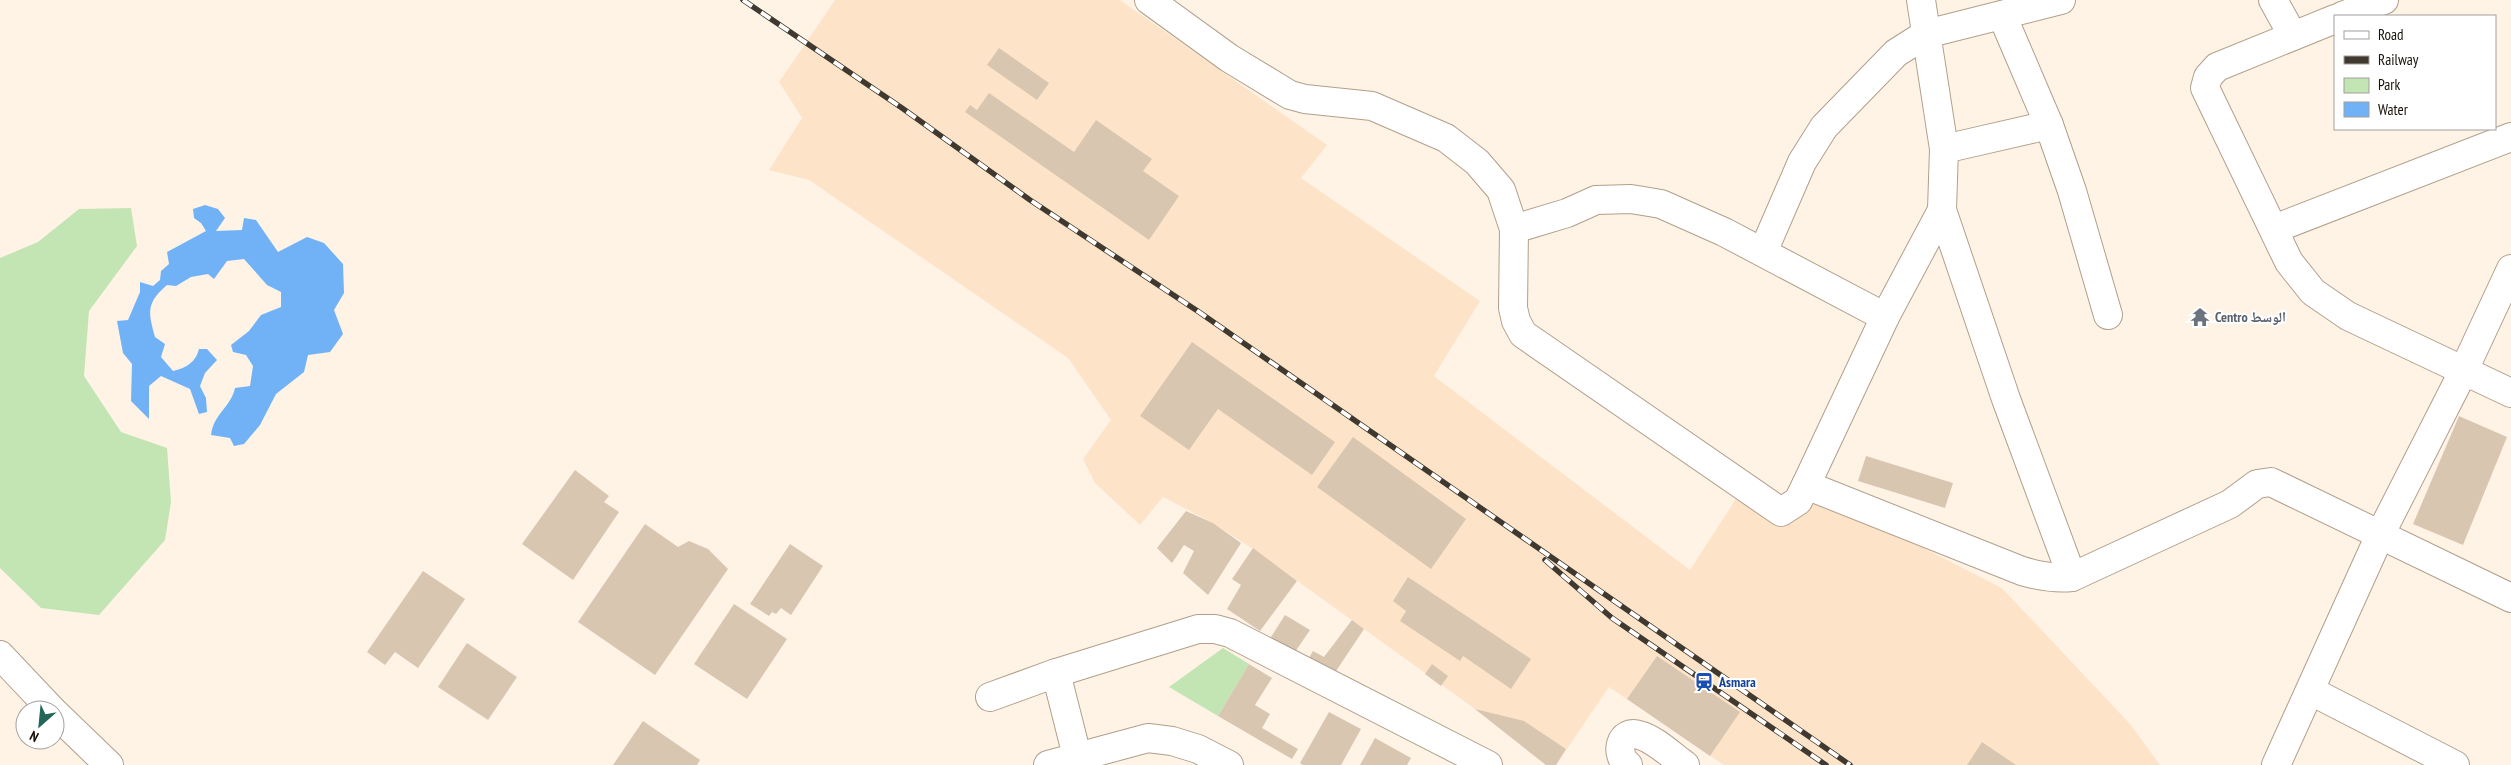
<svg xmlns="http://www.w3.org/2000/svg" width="2511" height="765" font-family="'PT Sans Narrow','Noto Naskh Arabic',sans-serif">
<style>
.built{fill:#fde4c9}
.green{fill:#c3e5b3}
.water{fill:#71b2f7}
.building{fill:#d9c6b1}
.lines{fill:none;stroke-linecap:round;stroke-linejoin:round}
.minor-casing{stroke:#b19f8b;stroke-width:30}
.minor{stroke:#fff;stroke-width:28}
.rail-casing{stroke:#403930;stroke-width:5.5}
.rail{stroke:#fff;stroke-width:4;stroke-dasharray:11;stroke-linecap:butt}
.labels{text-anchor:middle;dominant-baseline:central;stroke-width:4;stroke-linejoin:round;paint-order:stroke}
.worship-label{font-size:14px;font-weight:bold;fill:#5b616d;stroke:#fff;text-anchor:start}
.transit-label{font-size:14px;font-weight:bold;fill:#164399;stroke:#fff;text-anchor:start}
</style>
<rect width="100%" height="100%" fill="#fff3e6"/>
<path class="built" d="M 835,0 L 1120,0 L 1327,145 L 1301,178 L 1480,301 L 1434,376 L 1690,570 L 1739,494 L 1781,524 L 1816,503 L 1835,503 L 2002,588 L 2131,725 L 2160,765 L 1724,765 L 1609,687 L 1556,765 L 1546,765 L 1475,709 L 1253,549 L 1213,523 L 1163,497 L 1140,525 L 1095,483 L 1083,459 L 1111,420 L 1068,358 L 809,180 L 769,170 L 802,118 L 779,82 Z"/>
<g class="green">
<path d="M 131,208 L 137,246 L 89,311 L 84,376 L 121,432 L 167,448 L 171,502 L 165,540 L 99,615 L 41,608 L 0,568 L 0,258 L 38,242 L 79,209 Z"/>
<path d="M 1223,648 L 1249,664 L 1218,716 L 1169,687 Z"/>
</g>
<path class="water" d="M 205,205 L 218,209 L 225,218 L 216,231 L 242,230 L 244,218 L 256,220 L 278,252 L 307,237 L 324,243 L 343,264 L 344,293 L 334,310 L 343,334 L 330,352 L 308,355 L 304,372 L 276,394 L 260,425 L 244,444 L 234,446 L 230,438 L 211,435 C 214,413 231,407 235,388 L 250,386 L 253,366 L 246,355 L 233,352 L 231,345 L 249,331 L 261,315 L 281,307 L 281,292 L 267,285 L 244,259 L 227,261 L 214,279 L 208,274 L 191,277 L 176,286 L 167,285 C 146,303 148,312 155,337 L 165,344 L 161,357 L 173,371 C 186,368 196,362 199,349 L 207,349 L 217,360 L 205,373 L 200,386 L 206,398 L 207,412 L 199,414 L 190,389 L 161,376 L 149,386 L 149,419 L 131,401 L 132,364 L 123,353 L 117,321 L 128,320 L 140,292 L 140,282 L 153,286 L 160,280 L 161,271 L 169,264 L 167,252 L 206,231 L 201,223 L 194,218 L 193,209 Z"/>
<g class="building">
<path d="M 999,48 L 1049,83 L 1037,100 L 987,65 Z"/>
<path d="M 989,93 L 1074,152 L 1096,120 L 1152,159 L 1143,171 L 1179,196 L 1149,240 L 965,112 L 970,105 L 977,110 Z"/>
<path d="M 1192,342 L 1335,442 L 1312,475 L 1218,409 L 1189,450 L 1140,416 Z"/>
<path d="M 2459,416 L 2507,437 L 2463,545 L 2413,524 Z"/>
<path d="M 1353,437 L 1466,519 L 1431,569 L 1317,487 Z"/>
<path d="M 1866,456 L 1953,483 L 1945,508 L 1858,481 Z"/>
<path d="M 575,470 L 609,496 L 604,502 L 619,512 L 573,580 L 522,544 Z"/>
<path d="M 1186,511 L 1213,523 L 1241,543 L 1208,595 L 1183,573 L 1194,551 L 1184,545 L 1172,563 L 1157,548 Z"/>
<path d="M 645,524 L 678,547 L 689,541 L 708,549 L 728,569 L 655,675 L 578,622 Z"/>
<path d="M 790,544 L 823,566 L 791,615 L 781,608 L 776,614 L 772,612 L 769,616 L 750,604 Z"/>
<path d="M 1253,548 L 1297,581 L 1260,631 L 1227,609 L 1241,585 L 1232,579 Z"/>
<path d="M 423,571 L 465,599 L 418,668 L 395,652 L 385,665 L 367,652 Z"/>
<path d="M 1408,577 L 1531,659 L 1511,689 L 1463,656 L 1460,661 L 1400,621 L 1406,611 L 1393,601 Z"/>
<path d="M 734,604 L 787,639 L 747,699 L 694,664 Z"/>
<path d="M 1285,615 L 1310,630 L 1295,652 L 1271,637 Z"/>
<path d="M 1352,620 L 1364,629 L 1332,677 L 1306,663 L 1313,651 L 1324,657 Z"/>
<path d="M 467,643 L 517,677 L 488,720 L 438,687 Z"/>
<path d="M 1657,656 L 1740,712 L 1710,756 L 1627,699 Z"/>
<path d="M 1249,664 L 1272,678 L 1255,705 L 1270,714 L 1262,728 L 1298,749 L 1292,759 L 1218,716 Z"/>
<path d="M 1432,664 L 1448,676 L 1441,686 L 1425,674 Z"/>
<path d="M 1475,709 L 1524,721 L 1566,749 L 1556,765 L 1546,765 Z"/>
<path d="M 1329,712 L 1361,729 L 1341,765 L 1303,765 L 1300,763 Z"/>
<path d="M 643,721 L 700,760 L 697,765 L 613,765 Z"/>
<path d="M 1375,738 L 1411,758 L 1407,765 L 1360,765 Z"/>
<path d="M 1982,742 L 2016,765 L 1967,765 Z"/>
</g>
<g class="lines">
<g class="minor-casing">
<g id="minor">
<path d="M 1149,0 L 1229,58 L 1290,95 L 1305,99 L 1372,106 L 1446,138 L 1477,162 L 1501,190 L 1514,229 L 1513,308 L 1516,321 L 1523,334 L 1781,512 L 1798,501 L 1806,485"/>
<path d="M 1921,0 L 1944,149 L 1942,210 L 2006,399 L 2072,577 L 2230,504 L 2257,484 L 2271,482 L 2511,598"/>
<path d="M 2273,0 L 2293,36"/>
<path d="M 2002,15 L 2049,125 L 2072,191 L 2108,315"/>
<path d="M 2342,16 L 2384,0"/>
<path d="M 2335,19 L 2217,67 L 2208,77 L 2205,88 L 2289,262 L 2313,292 L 2348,316 L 2511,393"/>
<path d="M 1944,149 L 2049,125"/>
<path d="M 1942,210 L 1885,317 L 1806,485 L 2022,571 C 2039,576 2054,579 2072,577"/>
<path d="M 1514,229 L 1567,213 L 1596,200 L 1631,199 L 1661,204 L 1724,232 L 1885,317"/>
<path d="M 2274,229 L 2511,137"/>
<path d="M 1763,252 L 1802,162 L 1824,127 L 1896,53 L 1926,34 L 2061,0"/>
<path d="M 0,655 L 52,710"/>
<path d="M 1056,673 L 1077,756"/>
<path d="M 2311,691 L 2455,765"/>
<path d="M 990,697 L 1056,673 L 1198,629 L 1215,629 L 1230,633 L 1488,765"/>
<path d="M 55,713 L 109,765"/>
<path d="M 1048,765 L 1148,738 L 1172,741 L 1198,749 L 1229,765"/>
<path d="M 1628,765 C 1614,754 1620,729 1639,735 C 1655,739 1672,756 1685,765"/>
<path d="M 2276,765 L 2380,535 L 2463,372 L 2511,269"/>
</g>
</g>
<use href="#minor" class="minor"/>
<g class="rail-casing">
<g id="rail">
<path d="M 743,0 L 902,108 L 1030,200 L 1199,312 L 1850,765"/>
<path d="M 1545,560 L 1612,618 L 1826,765"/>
</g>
</g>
<use href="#rail" class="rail"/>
</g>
<defs>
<g id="temple-bare" transform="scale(1.5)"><path d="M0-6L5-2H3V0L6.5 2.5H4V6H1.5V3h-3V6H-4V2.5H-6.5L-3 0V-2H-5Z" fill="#6b7280" stroke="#fff" stroke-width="2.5" paint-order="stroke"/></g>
<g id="station-bare" transform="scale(1.5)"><path d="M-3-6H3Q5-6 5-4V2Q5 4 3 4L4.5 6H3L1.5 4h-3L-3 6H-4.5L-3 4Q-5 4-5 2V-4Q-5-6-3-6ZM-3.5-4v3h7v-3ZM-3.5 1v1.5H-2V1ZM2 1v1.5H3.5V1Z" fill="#1a4fb4" stroke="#fff" stroke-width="2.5" paint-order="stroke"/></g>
</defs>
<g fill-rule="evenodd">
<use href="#temple-bare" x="2200" y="317"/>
<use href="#station-bare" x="1704" y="682"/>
</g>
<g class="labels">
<g class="worship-label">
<text x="2215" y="317">Centro الوسط</text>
</g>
<g class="transit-label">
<text x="1719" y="682">Asmara</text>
</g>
</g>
<rect x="2334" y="15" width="162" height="115" fill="#ffffff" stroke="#a2a09d"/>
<rect x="2344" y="31" width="25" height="8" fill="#ffffff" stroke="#a2a09d"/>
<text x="2378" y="40" font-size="15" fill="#171109">Road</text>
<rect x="2344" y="56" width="25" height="8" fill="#403930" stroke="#a2a09d"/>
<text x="2378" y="65" font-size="15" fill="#171109">Railway</text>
<rect x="2344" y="78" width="25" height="15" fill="#c3e5b3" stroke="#a2a09d"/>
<text x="2378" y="90" font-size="15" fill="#171109">Park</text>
<rect x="2344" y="102" width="25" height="15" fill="#71b2f7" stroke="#a2a09d"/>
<text x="2378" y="115" font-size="15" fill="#171109">Water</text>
<g transform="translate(40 725) rotate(207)"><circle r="24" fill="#ffffff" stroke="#a2a09d"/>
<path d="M0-4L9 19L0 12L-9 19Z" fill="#236758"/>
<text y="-8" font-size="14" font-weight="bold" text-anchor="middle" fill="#171109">N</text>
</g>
</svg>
